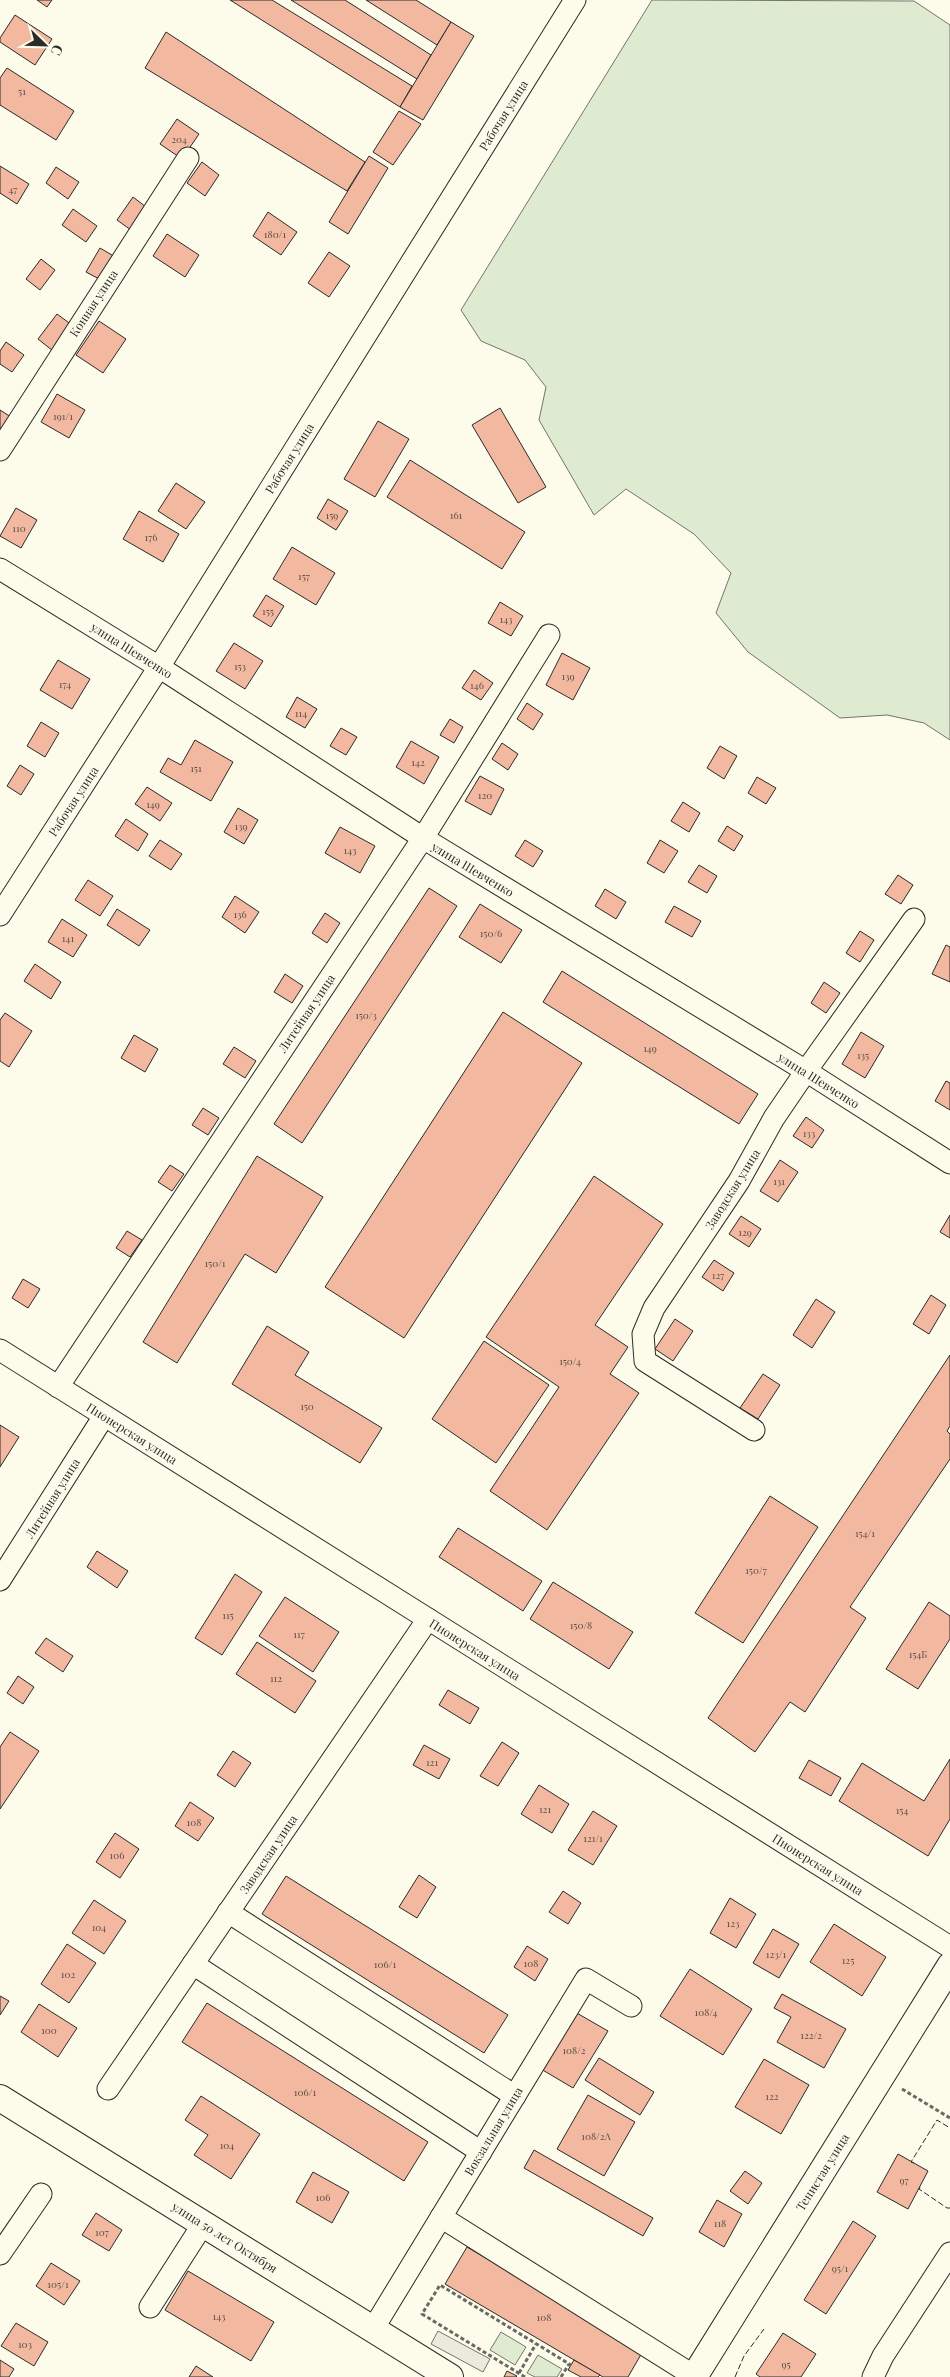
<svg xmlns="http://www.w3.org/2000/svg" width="950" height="2377" font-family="'Playfair Display',serif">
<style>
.green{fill:#deebd1;stroke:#74746e}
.parking{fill:#eceadb;stroke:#74746e}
.building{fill:#f2b8a0;stroke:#2b2b2b}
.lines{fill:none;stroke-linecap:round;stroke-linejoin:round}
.minor-casing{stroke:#2b2b2b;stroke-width:23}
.major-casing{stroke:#2b2b2b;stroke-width:28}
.path{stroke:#6a6964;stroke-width:3;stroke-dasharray:4 2.5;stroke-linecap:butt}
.minor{stroke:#fdfbea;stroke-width:21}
.major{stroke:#fdfbea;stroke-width:26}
.fence{stroke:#2b2b2b;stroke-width:1;stroke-dasharray:6 2.5;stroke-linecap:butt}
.labels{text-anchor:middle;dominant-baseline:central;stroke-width:4;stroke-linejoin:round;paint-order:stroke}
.number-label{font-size:10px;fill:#5d4e48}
.street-label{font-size:12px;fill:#2b2b2b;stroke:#fdfbea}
</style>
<rect width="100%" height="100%" fill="#fdfbea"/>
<g class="green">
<path d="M 652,0 L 914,1 L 950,25 L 950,740 L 924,723 L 887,715 L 840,718 L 748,652 L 716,613 L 731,573 L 694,534 L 626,489 L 594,515 L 539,420 L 546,387 L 525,360 L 481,341 L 461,310 Z"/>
<path d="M 501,2332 L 526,2347 L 515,2365 L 490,2350 Z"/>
<path d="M 538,2355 L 562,2369 L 557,2377 L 535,2377 L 527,2373 Z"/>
</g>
<path class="parking" d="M 438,2331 L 490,2359 L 483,2372 L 431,2344 Z"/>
<g class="building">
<path d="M 37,0 L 52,0 L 47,7 Z"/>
<path d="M 230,0 L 272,0 L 412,86 L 400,107 Z"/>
<path d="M 291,0 L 345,0 L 431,55 L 417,79 Z"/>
<path d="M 366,0 L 416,0 L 451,22 L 437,45 Z"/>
<path d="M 15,15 L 52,39 L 35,65 L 0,42 L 0,38 Z"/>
<path d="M 451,22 L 474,36 L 423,120 L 400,107 Z"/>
<path d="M 166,32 L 365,162 L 347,191 L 145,68 Z"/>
<path d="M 7,68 L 74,111 L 56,140 L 0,105 L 0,78 Z"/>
<path d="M 399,111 L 421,124 L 393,165 L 373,152 Z"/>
<path d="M 177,119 L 199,134 L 182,159 L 160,144 Z"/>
<path d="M 369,156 L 388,168 L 348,234 L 329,222 Z"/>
<path d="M 202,162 L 219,175 L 205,196 L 187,183 Z"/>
<path d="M 0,166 L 29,184 L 17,204 L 0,193 Z"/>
<path d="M 56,167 L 79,182 L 68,199 L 46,183 Z"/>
<path d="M 133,197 L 146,207 L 131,230 L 117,220 Z"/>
<path d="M 73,209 L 97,226 L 86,242 L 62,225 Z"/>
<path d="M 268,212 L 297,232 L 281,255 L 253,236 Z"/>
<path d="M 167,234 L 199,255 L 185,277 L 153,256 Z"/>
<path d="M 100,248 L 117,258 L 103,281 L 86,272 Z"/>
<path d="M 329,252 L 350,266 L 329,297 L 308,283 Z"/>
<path d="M 41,259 L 55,270 L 40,290 L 26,279 Z"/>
<path d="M 57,314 L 72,325 L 53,351 L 38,339 Z"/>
<path d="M 99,321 L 126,339 L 103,373 L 76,355 Z"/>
<path d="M 6,342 L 24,355 L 12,372 L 0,364 L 0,351 Z"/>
<path d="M 57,394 L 85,410 L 69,438 L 41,422 Z"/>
<path d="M 500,408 L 546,487 L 518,503 L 472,425 Z"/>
<path d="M 0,410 L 11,417 L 0,433 Z"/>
<path d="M 378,421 L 409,439 L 375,497 L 344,479 Z"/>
<path d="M 410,460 L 525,532 L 502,569 L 387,497 Z"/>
<path d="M 176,483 L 205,502 L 186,529 L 158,511 Z"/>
<path d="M 328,499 L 348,511 L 336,530 L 317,518 Z"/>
<path d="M 16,508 L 37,520 L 21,548 L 0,536 Z"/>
<path d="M 139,511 L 179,534 L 163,562 L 123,539 Z"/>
<path d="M 292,547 L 335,573 L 316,605 L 273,579 Z"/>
<path d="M 266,595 L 284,606 L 271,627 L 253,616 Z"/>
<path d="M 500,602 L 523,616 L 511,636 L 488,623 Z"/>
<path d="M 234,643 L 263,661 L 245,689 L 216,671 Z"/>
<path d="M 562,653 L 590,668 L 573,700 L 546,685 Z"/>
<path d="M 58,660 L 90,679 L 72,709 L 40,690 Z"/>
<path d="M 474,670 L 493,683 L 481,700 L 462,688 Z"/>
<path d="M 297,697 L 317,709 L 305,728 L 286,717 Z"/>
<path d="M 527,703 L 543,714 L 533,730 L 517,719 Z"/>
<path d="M 450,719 L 463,727 L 454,743 L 440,735 Z"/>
<path d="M 41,722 L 59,733 L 45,757 L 27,746 Z"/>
<path d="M 341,728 L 357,737 L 346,755 L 330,746 Z"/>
<path d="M 195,740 L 233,762 L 211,801 L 160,772 L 168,758 L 181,765 Z"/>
<path d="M 411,741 L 439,757 L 424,784 L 396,767 Z"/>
<path d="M 502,743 L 518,754 L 508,770 L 492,759 Z"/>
<path d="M 720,746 L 737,756 L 724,779 L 707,768 Z"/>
<path d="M 20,765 L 34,774 L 21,795 L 7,786 Z"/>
<path d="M 480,776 L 504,789 L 491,815 L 465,801 Z"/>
<path d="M 757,777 L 776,788 L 766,804 L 748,793 Z"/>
<path d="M 147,787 L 172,803 L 160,821 L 135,804 Z"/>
<path d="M 683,802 L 700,813 L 689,832 L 671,821 Z"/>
<path d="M 238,808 L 258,820 L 244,844 L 224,832 Z"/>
<path d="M 126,819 L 148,834 L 138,851 L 115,836 Z"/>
<path d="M 727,826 L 743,836 L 734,851 L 718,841 Z"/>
<path d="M 340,827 L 375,846 L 360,873 L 325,853 Z"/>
<path d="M 160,840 L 182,854 L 171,870 L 149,856 Z"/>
<path d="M 525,840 L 543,851 L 533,867 L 515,856 Z"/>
<path d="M 660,840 L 678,851 L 664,873 L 647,863 Z"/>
<path d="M 699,865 L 717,876 L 707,893 L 688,882 Z"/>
<path d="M 898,875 L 913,885 L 901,904 L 885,894 Z"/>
<path d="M 88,880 L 113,896 L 100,916 L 75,900 Z"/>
<path d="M 429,888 L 457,906 L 302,1143 L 274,1124 Z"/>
<path d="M 605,889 L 626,902 L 616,919 L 595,906 Z"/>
<path d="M 235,896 L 259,912 L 245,933 L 222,917 Z"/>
<path d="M 480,904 L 522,930 L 501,963 L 459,937 Z"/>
<path d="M 674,906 L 701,921 L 692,937 L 665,922 Z"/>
<path d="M 117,909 L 150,930 L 139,946 L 107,925 Z"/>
<path d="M 325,913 L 340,923 L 327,943 L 312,933 Z"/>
<path d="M 62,919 L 87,935 L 73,957 L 48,942 Z"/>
<path d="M 860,931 L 874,940 L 860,962 L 846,953 Z"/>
<path d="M 946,945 L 950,947 L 950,982 L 932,974 Z"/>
<path d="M 35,964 L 61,982 L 51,999 L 24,981 Z"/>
<path d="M 562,971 L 758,1094 L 739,1124 L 543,1002 Z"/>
<path d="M 285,974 L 303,986 L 292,1003 L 274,992 Z"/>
<path d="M 824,982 L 840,993 L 826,1013 L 811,1003 Z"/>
<path d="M 503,1012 L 582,1063 L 404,1338 L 325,1287 Z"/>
<path d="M 5,1013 L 32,1031 L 9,1067 L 0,1061 L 0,1020 Z"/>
<path d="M 861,1032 L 884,1046 L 865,1078 L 842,1064 Z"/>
<path d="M 134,1035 L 158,1049 L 145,1072 L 121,1058 Z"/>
<path d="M 234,1047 L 256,1061 L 245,1078 L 223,1064 Z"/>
<path d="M 946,1081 L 950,1083 L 950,1110 L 935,1101 Z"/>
<path d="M 203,1108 L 219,1118 L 208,1135 L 192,1125 Z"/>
<path d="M 806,1117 L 824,1130 L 812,1148 L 793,1136 Z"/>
<path d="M 257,1156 L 323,1197 L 276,1273 L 245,1254 L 177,1363 L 143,1342 Z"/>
<path d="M 780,1160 L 798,1172 L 778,1202 L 760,1191 Z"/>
<path d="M 170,1165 L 184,1174 L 172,1191 L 158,1182 Z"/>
<path d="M 594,1176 L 663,1224 L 595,1325 L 628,1347 L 610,1374 L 639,1393 L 547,1530 L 490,1491 L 559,1387 L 486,1337 Z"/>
<path d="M 950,1215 L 950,1238 L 940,1232 Z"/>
<path d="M 741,1216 L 761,1229 L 749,1247 L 729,1234 Z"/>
<path d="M 127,1231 L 142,1240 L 130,1257 L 116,1248 Z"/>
<path d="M 714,1260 L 734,1273 L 723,1291 L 702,1277 Z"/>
<path d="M 23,1279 L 40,1289 L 28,1308 L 12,1298 Z"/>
<path d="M 931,1295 L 946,1305 L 929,1334 L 913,1324 Z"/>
<path d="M 816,1299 L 835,1312 L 812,1348 L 793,1335 Z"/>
<path d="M 675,1319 L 693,1331 L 673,1361 L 655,1349 Z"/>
<path d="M 267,1326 L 309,1352 L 295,1375 L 382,1428 L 360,1463 L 232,1384 Z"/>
<path d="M 484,1341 L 549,1385 L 496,1463 L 432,1419 Z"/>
<path d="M 950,1355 L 950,1426 L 947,1431 L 950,1434 L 950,1459 L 850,1607 L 866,1618 L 805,1712 L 790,1702 L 755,1752 L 708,1718 Z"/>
<path d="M 763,1374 L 780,1385 L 758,1419 L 740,1408 Z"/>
<path d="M 0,1425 L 19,1437 L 0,1467 Z"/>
<path d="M 770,1496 L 818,1527 L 743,1643 L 695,1613 Z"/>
<path d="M 458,1528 L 542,1581 L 523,1611 L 439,1557 Z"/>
<path d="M 97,1551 L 128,1571 L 117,1588 L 87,1567 Z"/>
<path d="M 235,1574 L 262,1592 L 222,1655 L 195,1638 Z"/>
<path d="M 553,1582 L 633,1632 L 609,1669 L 530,1619 Z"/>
<path d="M 285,1597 L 339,1632 L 313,1672 L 259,1636 Z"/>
<path d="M 929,1602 L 950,1616 L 950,1639 L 918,1689 L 886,1669 Z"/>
<path d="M 46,1638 L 73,1656 L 63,1672 L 35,1653 Z"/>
<path d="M 257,1642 L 316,1681 L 295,1713 L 236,1674 Z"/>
<path d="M 18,1676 L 34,1687 L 23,1704 L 7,1693 Z"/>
<path d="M 448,1690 L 479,1708 L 470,1724 L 439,1705 Z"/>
<path d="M 10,1732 L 39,1751 L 0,1809 L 0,1747 Z"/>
<path d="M 502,1742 L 519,1753 L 498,1786 L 480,1776 Z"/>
<path d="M 424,1745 L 450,1759 L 439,1779 L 413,1765 Z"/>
<path d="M 233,1751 L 251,1763 L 235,1787 L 217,1775 Z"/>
<path d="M 950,1759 L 950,1819 L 928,1856 L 839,1801 L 862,1763 L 924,1801 Z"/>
<path d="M 809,1760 L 841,1778 L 831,1796 L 799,1778 Z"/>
<path d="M 539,1785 L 569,1804 L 552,1833 L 521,1814 Z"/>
<path d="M 190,1802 L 214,1818 L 198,1841 L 175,1826 Z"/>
<path d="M 593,1811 L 617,1826 L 593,1865 L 568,1850 Z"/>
<path d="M 115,1833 L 139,1849 L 120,1878 L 96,1862 Z"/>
<path d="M 419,1875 L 436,1887 L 417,1918 L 399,1907 Z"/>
<path d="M 286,1876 L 508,2015 L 484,2053 L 262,1914 Z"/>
<path d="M 563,1891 L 581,1903 L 568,1924 L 549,1912 Z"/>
<path d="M 730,1898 L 756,1914 L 736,1948 L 710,1933 Z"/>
<path d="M 94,1900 L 126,1921 L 104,1954 L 72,1933 Z"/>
<path d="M 834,1924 L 886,1957 L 862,1996 L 810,1962 Z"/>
<path d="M 773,1929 L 799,1944 L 779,1978 L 753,1963 Z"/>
<path d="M 67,1944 L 96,1963 L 69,2003 L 41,1984 Z"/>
<path d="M 527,1946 L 548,1959 L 535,1981 L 514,1967 Z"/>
<path d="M 690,1969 L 752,2009 L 723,2055 L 660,2016 Z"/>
<path d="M 782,1994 L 846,2029 L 824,2068 L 777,2042 L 791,2017 L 774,2008 Z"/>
<path d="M 0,1996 L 9,2001 L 0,2015 Z"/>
<path d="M 207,2003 L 428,2142 L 404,2181 L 182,2042 Z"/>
<path d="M 39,2004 L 77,2028 L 58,2057 L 21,2032 Z"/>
<path d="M 575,2012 L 608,2031 L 573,2088 L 541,2069 Z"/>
<path d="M 599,2058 L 654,2092 L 640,2115 L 585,2080 Z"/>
<path d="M 764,2059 L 809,2085 L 781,2134 L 735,2107 Z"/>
<path d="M 588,2095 L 635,2122 L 604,2176 L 557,2149 Z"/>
<path d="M 201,2096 L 260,2134 L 231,2179 L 194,2155 L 208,2135 L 185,2120 Z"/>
<path d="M 534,2150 L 653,2218 L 643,2236 L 524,2168 Z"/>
<path d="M 898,2154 L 928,2171 L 908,2209 L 877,2192 Z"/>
<path d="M 745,2171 L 762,2183 L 748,2204 L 730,2191 Z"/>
<path d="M 313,2172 L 349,2192 L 332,2223 L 296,2202 Z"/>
<path d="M 717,2200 L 742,2214 L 724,2247 L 699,2232 Z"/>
<path d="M 96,2213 L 122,2230 L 109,2251 L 82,2235 Z"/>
<path d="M 853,2221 L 876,2236 L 826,2314 L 804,2300 Z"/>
<path d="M 467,2247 L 643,2351 L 628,2377 L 603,2377 L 445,2284 Z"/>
<path d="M 51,2263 L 80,2281 L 64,2305 L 36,2286 Z"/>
<path d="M 188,2271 L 274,2322 L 251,2361 L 165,2310 Z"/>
<path d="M 16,2323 L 48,2342 L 34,2366 L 1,2346 Z"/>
<path d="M 783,2333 L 816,2354 L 801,2377 L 760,2377 L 756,2374 Z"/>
<path d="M 0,2360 L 14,2369 L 9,2377 L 0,2377 Z"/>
<path d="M 574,2360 L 600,2375 L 598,2377 L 581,2377 L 568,2370 Z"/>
<path d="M 196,2366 L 213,2377 L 189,2377 Z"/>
<path d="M 507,2371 L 517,2376 L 516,2377 L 504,2377 Z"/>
</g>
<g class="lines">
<g class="minor-casing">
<g id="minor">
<path d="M 0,450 L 188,158"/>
<path d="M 0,569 L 159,667 L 423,838 L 806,1071 L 950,1163"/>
<path d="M 0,915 L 159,667 L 575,0"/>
<path d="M 0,1350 L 950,1947"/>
<path d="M 58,1387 L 423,838 L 549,635"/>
<path d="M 754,1430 L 645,1361 L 643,1334 L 654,1308 L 739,1181 L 774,1118 L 806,1071 L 914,919"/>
<path d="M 0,1580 L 104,1416"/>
<path d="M 228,1912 L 515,2096"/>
<path d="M 193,1964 L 481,2152"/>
<path d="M 108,2089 L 428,1619"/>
<path d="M 441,2217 L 694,2376"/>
<path d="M 0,2254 L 41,2194"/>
<path d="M 150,2307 L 203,2224"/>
<path d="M 373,2329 L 586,1979 L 631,2006"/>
<path d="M 873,2377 L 883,2356 L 950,2253"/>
</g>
</g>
<g class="major-casing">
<g id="major">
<path d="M 0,2098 L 450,2377"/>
<path d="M 694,2377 L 950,1966"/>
</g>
</g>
<g class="path">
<path d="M 902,2089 L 950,2118"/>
<path d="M 519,2373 L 536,2344"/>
<path d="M 525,2377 L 422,2314 L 440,2285 L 571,2365"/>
<path d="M 561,2377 L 569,2364"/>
</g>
<use href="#minor" class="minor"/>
<use href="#major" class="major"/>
<g class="fence">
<path d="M 914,2163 L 911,2162 L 937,2120 L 950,2128"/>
<path d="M 920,2187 L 919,2189 L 947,2208 L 950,2208"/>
<path d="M 735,2377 L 744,2356 L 764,2329"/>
</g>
</g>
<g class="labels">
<g class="number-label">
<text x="22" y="91">51</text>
<text x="179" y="139">204</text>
<text x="13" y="189">47</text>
<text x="275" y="234">180/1</text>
<text x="63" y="416">191/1</text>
<text x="332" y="515">159</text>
<text x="456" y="515">161</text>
<text x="19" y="528">110</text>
<text x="151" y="537">176</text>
<text x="304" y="576">157</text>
<text x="268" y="611">155</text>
<text x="506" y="619">143</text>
<text x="240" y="666">153</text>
<text x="568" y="676">139</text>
<text x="65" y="684">174</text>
<text x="477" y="685">146</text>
<text x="301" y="713">114</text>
<text x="418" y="762">142</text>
<text x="196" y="768">151</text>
<text x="485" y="795">120</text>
<text x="153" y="804">149</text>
<text x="241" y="826">139</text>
<text x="350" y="850">143</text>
<text x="240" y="914">136</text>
<text x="491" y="933">150/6</text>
<text x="68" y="938">141</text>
<text x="366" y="1015">150/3</text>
<text x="650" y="1048">149</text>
<text x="863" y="1055">135</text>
<text x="809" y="1133">133</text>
<text x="779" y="1181">131</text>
<text x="745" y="1232">129</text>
<text x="215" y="1263">150/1</text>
<text x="718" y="1275">127</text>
<text x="570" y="1361">150/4</text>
<text x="307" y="1406">150</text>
<text x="865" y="1533">154/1</text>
<text x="756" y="1570">150/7</text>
<text x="228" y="1615">115</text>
<text x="581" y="1625">150/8</text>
<text x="299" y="1634">117</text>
<text x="918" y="1654">154Б</text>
<text x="276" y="1678">112</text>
<text x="432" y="1762">121</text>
<text x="545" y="1809">121</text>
<text x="902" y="1810">154</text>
<text x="194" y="1822">108</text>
<text x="593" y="1838">121/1</text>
<text x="117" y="1855">106</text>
<text x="733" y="1923">123</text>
<text x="99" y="1927">104</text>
<text x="776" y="1954">123/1</text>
<text x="848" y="1960">125</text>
<text x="531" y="1963">108</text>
<text x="385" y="1964">106/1</text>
<text x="68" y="1974">102</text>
<text x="706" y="2012">108/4</text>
<text x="49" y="2030">100</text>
<text x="811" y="2035">122/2</text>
<text x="574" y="2050">108/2</text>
<text x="305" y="2092">106/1</text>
<text x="772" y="2096">122</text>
<text x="596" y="2136">108/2А</text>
<text x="227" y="2145">104</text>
<text x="904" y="2180">97</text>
<text x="323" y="2197">106</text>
<text x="720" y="2223">118</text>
<text x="102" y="2232">107</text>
<text x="840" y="2268">95/1</text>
<text x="58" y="2284">105/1</text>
<text x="219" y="2316">143</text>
<text x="544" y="2317">108</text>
<text x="25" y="2344">103</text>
<text x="786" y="2364">95</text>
</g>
<g class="street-label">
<text transform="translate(503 115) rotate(-58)">Рабочая улица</text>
<text transform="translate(93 303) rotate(-57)">Конная улица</text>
<text transform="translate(289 458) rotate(-58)">Рабочая улица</text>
<text transform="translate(132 650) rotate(32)">улица Шевченко</text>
<text transform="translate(73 801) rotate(-57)">Рабочая улица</text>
<text transform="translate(473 869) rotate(31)">улица Шевченко</text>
<text transform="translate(306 1013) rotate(-56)">Литейная улица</text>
<text transform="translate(819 1080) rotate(32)">улица Шевченко</text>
<text transform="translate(732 1189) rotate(-58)">Заводская улица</text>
<text transform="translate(132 1433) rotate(32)">Пионерская улица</text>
<text transform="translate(52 1498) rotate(-58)">Литейная улица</text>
<text transform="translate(475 1649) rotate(32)">Пионерская улица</text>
<text transform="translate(268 1854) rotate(-56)">Заводская улица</text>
<text transform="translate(818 1864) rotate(32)">Пионерская улица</text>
<text transform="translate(493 2131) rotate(-59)">Вокзальная улица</text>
<text transform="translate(822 2172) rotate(-58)">Тенистая улица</text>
<text transform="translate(225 2237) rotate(32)">улица 50 лет Октября</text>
</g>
</g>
<g transform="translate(45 45) rotate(113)" stroke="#fdfbea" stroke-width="4" paint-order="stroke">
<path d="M0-4L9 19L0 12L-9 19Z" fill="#2b2b2b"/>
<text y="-8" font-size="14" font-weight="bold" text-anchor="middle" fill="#2b2b2b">С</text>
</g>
</svg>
